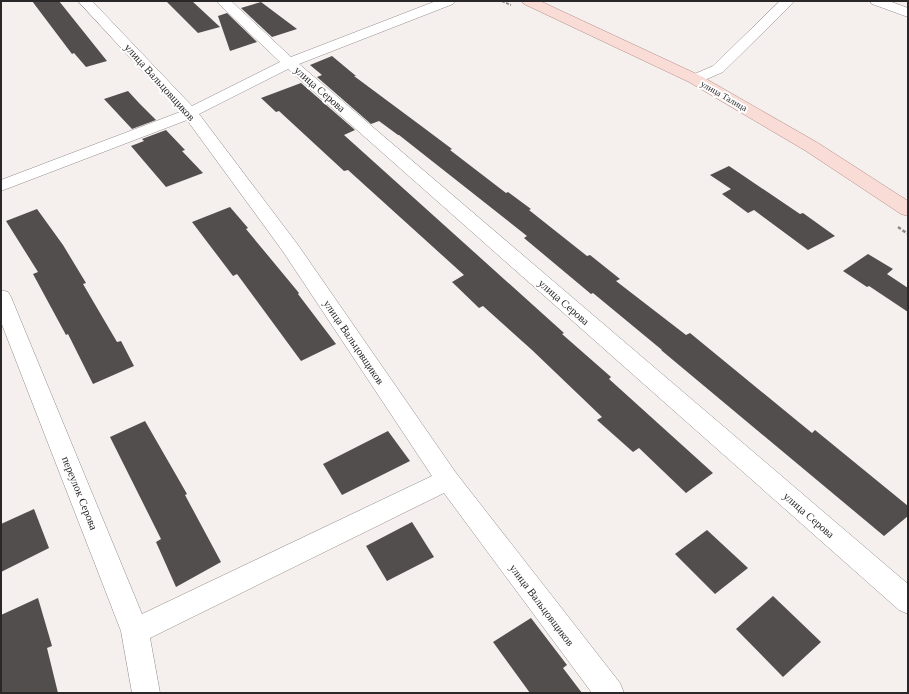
<svg xmlns="http://www.w3.org/2000/svg" width="909" height="694" font-family="Georgia,serif">
<style>
.building{fill:#534e4e}
.lines{fill:none;stroke-linecap:round;stroke-linejoin:round}
.street-casing{stroke:#928c8b;stroke-width:1}
.primary-casing{stroke:#af8e87;stroke-width:1}
.path-far1{stroke:#8e8a8a;stroke-width:2;stroke-dasharray:3 1.5;stroke-linecap:butt}
.path{stroke:#8e8a8a;stroke-width:2.5;stroke-dasharray:3.5 2;stroke-linecap:butt}
.street{fill:#fff;fill-rule:evenodd}
.primary{fill:#fadcd6;fill-rule:evenodd}
.labels{text-anchor:middle;dominant-baseline:central;stroke-width:4;stroke-linejoin:round;paint-order:stroke}
.far-street-label{font-size:9px;fill:#292727;stroke:#fff}
.street-label{font-size:11px;fill:#292727;stroke:#fff}
</style>
<rect width="100%" height="100%" fill="#f5efee"/>
<g class="building">
<path d="M 32,1 L 59,1 L 107,61 L 86,67 L 74,53 L 72,54 Z"/>
<path d="M 166,1 L 192,1 L 220,27 L 198,33 Z"/>
<path d="M 261,2 L 297,29 L 272,37 L 241,8 Z"/>
<path d="M 227,13 L 257,42 L 230,51 L 218,16 Z"/>
<path d="M 332,56 L 356,76 L 354,76 L 424,128 L 452,149 L 450,150 L 506,193 L 508,192 L 531,209 L 529,210 L 587,256 L 590,255 L 620,279 L 616,281 L 686,335 L 690,333 L 812,433 L 815,430 L 908,506 L 908,516 L 884,536 L 661,350 L 662,350 L 593,293 L 591,294 L 524,238 L 527,236 L 399,135 L 398,135 L 379,121 L 371,124 L 317,77 L 322,75 L 310,65 Z"/>
<path d="M 301,83 L 355,130 L 344,135 L 564,333 L 562,334 L 611,377 L 609,379 L 713,473 L 686,493 L 639,448 L 633,452 L 597,420 L 602,417 L 532,350 L 483,306 L 479,308 L 452,282 L 464,275 L 348,170 L 344,171 L 279,111 L 276,112 L 261,98 Z"/>
<path d="M 128,91 L 139,103 L 156,120 L 132,129 L 104,99 Z"/>
<path d="M 166,130 L 185,150 L 182,151 L 203,173 L 166,187 L 131,146 L 144,141 L 142,139 Z"/>
<path d="M 729,166 L 800,214 L 803,213 L 835,236 L 808,250 L 754,210 L 748,213 L 722,194 L 731,189 L 710,175 Z"/>
<path d="M 230,207 L 248,228 L 246,229 L 299,293 L 298,294 L 336,344 L 301,361 L 237,274 L 233,276 L 192,222 Z"/>
<path d="M 37,209 L 63,245 L 86,283 L 83,284 L 117,342 L 121,341 L 134,366 L 93,384 L 68,334 L 66,335 L 33,274 L 38,272 L 6,221 Z"/>
<path d="M 868,254 L 893,269 L 887,274 L 908,288 L 908,312 L 869,286 L 867,287 L 843,271 Z"/>
<path d="M 145,421 L 187,494 L 185,495 L 221,562 L 176,587 L 156,542 L 161,539 L 110,437 Z"/>
<path d="M 388,431 L 410,461 L 342,495 L 323,464 Z"/>
<path d="M 34,509 L 49,548 L 1,572 L 1,524 Z"/>
<path d="M 412,522 L 434,557 L 387,581 L 366,546 Z"/>
<path d="M 707,530 L 748,568 L 715,594 L 675,554 Z"/>
<path d="M 773,596 L 821,642 L 783,677 L 736,629 Z"/>
<path d="M 38,598 L 52,646 L 47,648 L 58,693 L 1,693 L 1,615 Z"/>
<path d="M 531,618 L 567,665 L 563,668 L 582,693 L 530,693 L 493,642 Z"/>
</g>
<g class="lines">
<g class="street-casing">
<g id="street">
<path d="M 78,1 L 92,1 L 192,106 L 280,62 L 216,1 L 231,1 L 291,57 L 436,1 L 455,1 L 453,4 L 299,64 L 908,584 L 908,614 L 899,610 L 288,69 L 199,114 L 298,245 L 456,473 L 620,683 L 624,693 L 592,693 L 444,493 L 150,638 L 160,693 L 132,693 L 121,631 L 1,322 L 1,290 L 8,292 L 11,297 L 142,614 L 432,476 L 284,253 L 187,120 L 1,191 L 1,180 L 180,112 Z"/>
<path d="M 780,1 L 795,1 L 723,72 L 700,82 L 695,83 L 690,82 L 688,79 L 690,76 L 713,66 Z"/>
<path d="M 870,1 L 889,1 L 908,8 L 908,17 L 872,4 Z"/>
</g>
</g>
<g class="primary-casing">
<path id="primary" d="M 522,1 L 540,1 L 701,76 L 818,143 L 908,201 L 908,216 L 901,214 L 806,151 L 689,82 L 524,4 Z"/>
</g>
<path class="path-far1" d="M 502,1 L 511,5"/>
<path class="path" d="M 898,227 L 908,234"/>
<use href="#street" class="street"/>
<use href="#primary" class="primary"/>
</g>
<g class="labels">
<g class="far-street-label">
<text transform="translate(724 96) rotate(30)">улица Талица</text>
</g>
<g class="street-label">
<text transform="translate(160 82) rotate(48)">улица Вальцовщиков</text>
<text transform="translate(320 89) rotate(41)">улица Серова</text>
<text transform="translate(564 302) rotate(41)">улица Серова</text>
<text transform="translate(354 342) rotate(56)">улица Вальцовщиков</text>
<text transform="translate(80 493) rotate(68)">переулок Серова</text>
<text transform="translate(809 515) rotate(41)">улица Серова</text>
<text transform="translate(542 605) rotate(53)">улица Вальцовщиков</text>
</g>
</g>
<rect width="909" height="694" fill="none" stroke="#292727" stroke-width="4"/>
</svg>
